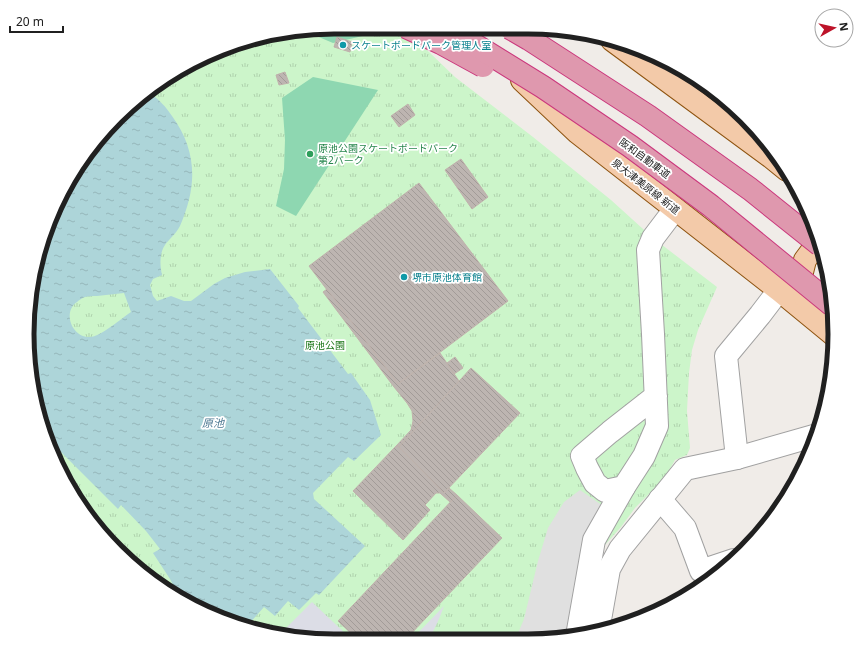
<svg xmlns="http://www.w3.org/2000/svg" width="862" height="668" font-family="'Noto Sans','Noto Sans JP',sans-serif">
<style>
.park{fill:url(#park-tufts)}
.pitch{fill:#8ed7b1}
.parking{fill:#e0e0e0}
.plaza{fill:#dcdde6}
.water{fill:url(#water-ripples);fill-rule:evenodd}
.building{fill:url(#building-back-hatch);stroke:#c0b2ac}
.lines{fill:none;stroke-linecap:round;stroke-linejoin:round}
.minor-casing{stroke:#a1a1a1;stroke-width:24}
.major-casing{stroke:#8e530f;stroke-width:24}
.minor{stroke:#fff;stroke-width:22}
.major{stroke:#f3caa9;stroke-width:22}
.highway-bridge-casing{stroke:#cb387d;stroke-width:24;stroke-linecap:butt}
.highway-bridge{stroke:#df98ae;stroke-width:22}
.culture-dot{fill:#0f9aa8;stroke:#fff;stroke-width:1.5}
.leisure-dot{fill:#2e9e5b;stroke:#fff;stroke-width:1.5}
.labels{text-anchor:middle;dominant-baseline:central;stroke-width:3.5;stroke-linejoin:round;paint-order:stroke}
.culture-label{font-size:10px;fill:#0d838f;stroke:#fff;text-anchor:start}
.leisure-label{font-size:10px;fill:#27864d;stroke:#fff;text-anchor:start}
.street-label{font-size:10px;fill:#202020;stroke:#fff}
.park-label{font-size:10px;fill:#1b7617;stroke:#fff}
.water-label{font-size:11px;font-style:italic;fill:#4b7791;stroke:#fff}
.rim{fill:none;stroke:#202020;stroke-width:5}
</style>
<defs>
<pattern id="park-tufts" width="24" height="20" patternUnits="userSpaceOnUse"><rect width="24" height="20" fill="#ccf5ca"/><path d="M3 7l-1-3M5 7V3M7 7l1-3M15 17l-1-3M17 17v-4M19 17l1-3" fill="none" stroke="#afd2ad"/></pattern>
<pattern id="water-ripples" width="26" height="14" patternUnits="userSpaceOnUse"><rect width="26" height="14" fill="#add5d9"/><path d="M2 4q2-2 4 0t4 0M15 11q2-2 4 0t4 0" fill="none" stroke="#95b7ba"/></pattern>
<pattern id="building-back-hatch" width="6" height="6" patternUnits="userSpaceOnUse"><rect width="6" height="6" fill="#bdb5b1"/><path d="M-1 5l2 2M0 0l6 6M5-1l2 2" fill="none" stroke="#a29b98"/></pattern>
</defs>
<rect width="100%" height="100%" fill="#f0ece8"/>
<path class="park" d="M 334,27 L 403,27 L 455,77 L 533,137 L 611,200 L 653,238 L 717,287 L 698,330 L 692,350 L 689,373 L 687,411 L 690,448 L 687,455 L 675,460 L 667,474 L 653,490 L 635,508 L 621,527 L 605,545 L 598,569 L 568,638 L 294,638 L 217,618 L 164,589 L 117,551 L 79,504 L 43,432 L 27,334 L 37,255 L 68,181 L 117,117 L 180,68 L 254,38 Z"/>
<g class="pitch">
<path d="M 334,27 L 376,27 L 375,33 L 333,43 L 314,35 L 299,33 L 273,36 L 261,41 L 257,37 Z"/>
<path d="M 313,77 L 378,90 L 296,216 L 276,206 L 284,169 L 285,140 L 282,98 Z"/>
</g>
<path class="parking" d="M 580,490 L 606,508 L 567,638 L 516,638 L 524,619 L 538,561 L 548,528 L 564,502 Z"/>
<g class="plaza">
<path d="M 312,602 L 350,638 L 294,638 L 271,632 L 275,628 L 281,633 Z"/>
<path d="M 444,606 L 439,619 L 430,638 L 413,638 Z"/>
</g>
<path class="water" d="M 149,93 C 159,99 166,107 172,116 C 198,152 197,187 180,226 C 176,234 169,239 165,245 C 159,254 160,266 162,275 L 153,279 L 150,285 L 153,296 L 157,301 L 171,296 L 184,301 L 191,301 L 214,284 L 225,278 L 245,272 L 270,269 L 299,306 L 298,308 L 348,374 L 351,373 L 370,400 L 381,435 L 354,461 L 348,457 L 313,493 L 314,499 L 365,546 L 319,595 L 316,593 L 299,610 L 288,601 L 275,616 L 264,607 L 247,626 L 217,618 L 180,598 L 170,579 L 153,553 L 160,549 L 146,531 L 121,505 L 118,509 L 46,437 L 43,432 L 27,334 L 37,255 L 68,181 L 117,117 ZM 124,293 L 131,312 C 122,318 100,337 90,337 C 72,338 62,312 77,302 C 79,300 82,298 85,297 C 88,296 93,296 97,296 C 106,295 115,294 124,293 Z"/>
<g class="building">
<path d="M 337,37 L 352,42 L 350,52 L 334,47 Z"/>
<path d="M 285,72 L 289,83 L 279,85 L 276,75 Z"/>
<path d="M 408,104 L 415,115 L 399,127 L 391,116 Z"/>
<path d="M 461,159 L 488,197 L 472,209 L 445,170 Z"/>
<path d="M 419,183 L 508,301 L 398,384 L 309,266 Z"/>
<path d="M 327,289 L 398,384 L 440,353 L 459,381 L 399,447 L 397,445 L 411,430 L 413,421 L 412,411 L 407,403 L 394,387 L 323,292 Z"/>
<path d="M 455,357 L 463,368 L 454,374 L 447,363 Z"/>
<path d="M 471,368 L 520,413 L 444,493 L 399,447 Z"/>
<path d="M 397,445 L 444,493 L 449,488 L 457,495 L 450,502 L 440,493 L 436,493 L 425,505 L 430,510 L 403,540 L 353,491 Z"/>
<path d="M 457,495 L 502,538 L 407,638 L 356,638 L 338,621 Z"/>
</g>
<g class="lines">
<g class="minor-casing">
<g id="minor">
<path d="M 656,396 L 610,432 L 582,456 L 587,468 L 595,483 L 605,491 L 624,487 L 644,456 L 657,426 L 653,334 L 648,250 L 653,238 L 675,209"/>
<path d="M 737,458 L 726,356 L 760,315 L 779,290"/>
<path d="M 660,499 L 685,528 L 701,571 L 734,560"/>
<path d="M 598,631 L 609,569 L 620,549 L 685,469 L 737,458 L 817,435"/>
<path d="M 577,636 L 594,540 L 624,487"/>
</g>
</g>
<g class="major-casing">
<g id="major">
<path d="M 612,40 L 771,157 L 787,170"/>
<path d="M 522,80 L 577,132 L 779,290 L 835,336"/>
<path d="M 805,297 L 801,276 L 805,260 L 819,241"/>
</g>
</g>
<use href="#minor" class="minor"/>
<use href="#major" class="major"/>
<g class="highway-bridge-casing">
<g id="highway-bridge">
<path d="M 406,27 L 441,43 L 483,66"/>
<path d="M 446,27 L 543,87 L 630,146 L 711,206 L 832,305"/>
<path d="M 510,28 L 529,39 L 648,116 L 750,189 L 820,245"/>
</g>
</g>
<use href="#highway-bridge" class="highway-bridge"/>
</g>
<g class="culture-dot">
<circle cx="343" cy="45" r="4"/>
<circle cx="404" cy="277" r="4"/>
</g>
<circle class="leisure-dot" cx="310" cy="154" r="4"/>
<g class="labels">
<g class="culture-label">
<text x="351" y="45">スケートボードパーク管理人室</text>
<text x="412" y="277">堺市原池体育館</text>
</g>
<g class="leisure-label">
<text x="318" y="148">原池公園スケートボードパーク<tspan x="318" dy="12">第2パーク</tspan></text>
</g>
<g class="street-label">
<text transform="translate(645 158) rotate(36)">阪和自動車道</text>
<text transform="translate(646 186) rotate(38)">泉大津美原線 新道</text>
</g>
<g class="park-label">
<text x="325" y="345">原池公園</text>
</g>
<g class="water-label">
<text x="213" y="422">原池</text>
</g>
</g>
<path d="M0 0H862V668H0ZM334 34H528A300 300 0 0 1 828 334V334A300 300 0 0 1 528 634H334A300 300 0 0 1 34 334V334A300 300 0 0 1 334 34Z" fill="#fff" fill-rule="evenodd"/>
<path class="rim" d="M334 34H528A300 300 0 0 1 828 334V334A300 300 0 0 1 528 634H334A300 300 0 0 1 34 334V334A300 300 0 0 1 334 34Z"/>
<g transform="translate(834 28) rotate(82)"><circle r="19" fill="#ffffff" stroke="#a6a6a6"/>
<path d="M0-3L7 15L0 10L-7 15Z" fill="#bd1329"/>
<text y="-6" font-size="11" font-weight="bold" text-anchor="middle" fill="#202020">N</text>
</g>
<path d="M10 26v6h53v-6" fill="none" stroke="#202020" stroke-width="2"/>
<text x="16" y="26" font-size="12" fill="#202020" stroke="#ffffff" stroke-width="3" paint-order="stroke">20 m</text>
</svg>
